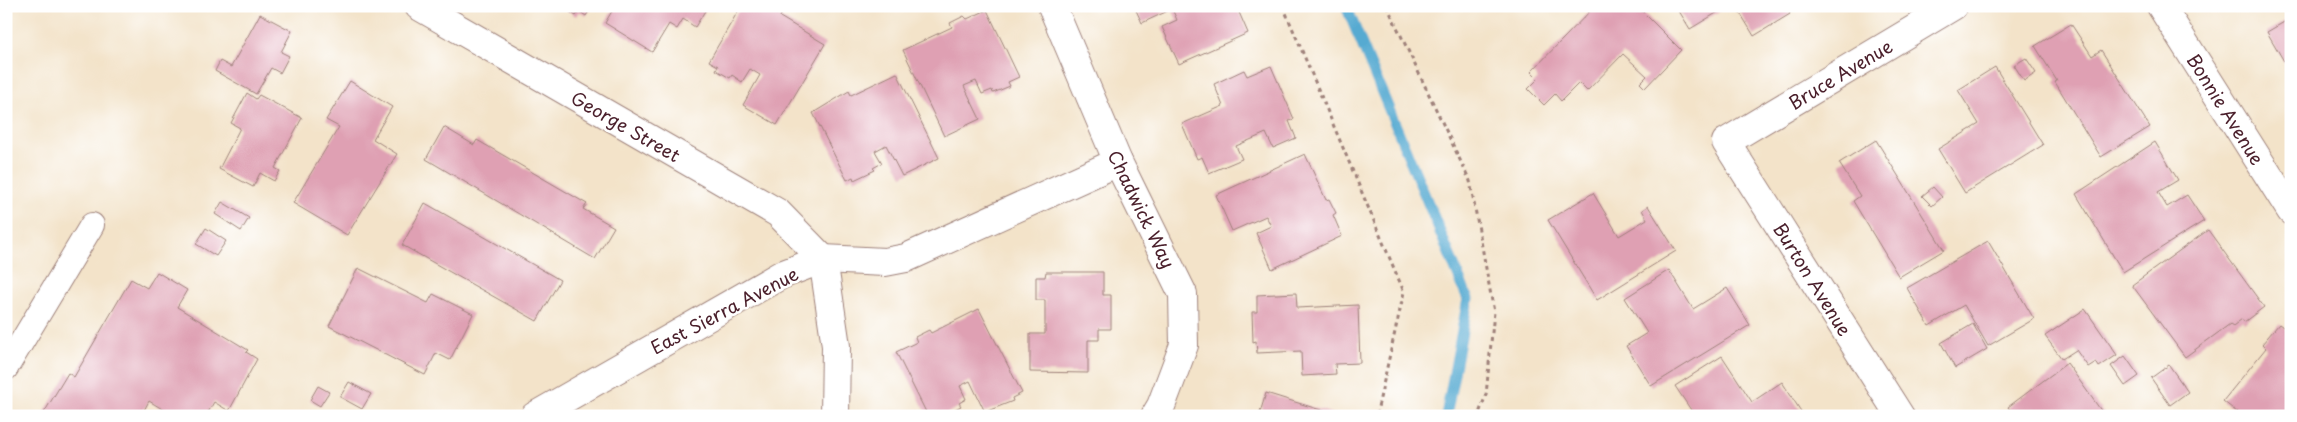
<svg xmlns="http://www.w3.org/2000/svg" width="2297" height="422" font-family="'Playpen Sans',sans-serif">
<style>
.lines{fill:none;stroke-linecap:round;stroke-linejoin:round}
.stream{stroke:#56aad1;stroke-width:11}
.building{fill:#dfa0b3}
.lane-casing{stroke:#9e817a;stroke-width:26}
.street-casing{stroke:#9e817a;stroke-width:30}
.path{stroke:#9e817a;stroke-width:3;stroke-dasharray:4 4;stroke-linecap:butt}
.lane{stroke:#fff;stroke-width:24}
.street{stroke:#fff;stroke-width:28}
.labels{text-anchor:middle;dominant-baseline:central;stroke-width:5;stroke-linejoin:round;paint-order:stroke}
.street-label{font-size:18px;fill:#4a1f2b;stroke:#fff}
</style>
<rect width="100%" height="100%" fill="#fff"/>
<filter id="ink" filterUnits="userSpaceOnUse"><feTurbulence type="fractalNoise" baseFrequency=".02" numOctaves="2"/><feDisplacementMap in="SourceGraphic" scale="10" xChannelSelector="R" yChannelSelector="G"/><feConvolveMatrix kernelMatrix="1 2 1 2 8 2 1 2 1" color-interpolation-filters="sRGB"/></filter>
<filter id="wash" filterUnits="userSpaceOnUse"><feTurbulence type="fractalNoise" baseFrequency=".0096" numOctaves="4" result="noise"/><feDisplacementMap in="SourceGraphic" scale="20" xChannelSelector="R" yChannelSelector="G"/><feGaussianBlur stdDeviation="1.12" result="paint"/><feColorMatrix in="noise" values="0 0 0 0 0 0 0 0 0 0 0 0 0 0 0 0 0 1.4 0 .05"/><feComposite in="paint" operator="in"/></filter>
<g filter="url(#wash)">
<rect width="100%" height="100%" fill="#f3e3c9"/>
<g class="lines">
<path class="stream" d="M 1346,6 L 1468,299 L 1446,416"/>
</g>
<g id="blocks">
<g class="building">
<path d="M 561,6 L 592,6 L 586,16 L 579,11 L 576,16 Z"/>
<path d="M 615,6 L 708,6 L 695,27 L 683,19 L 677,29 L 669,24 L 652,52 L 605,23 Z"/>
<path d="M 741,6 L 762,6 L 767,9 L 770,6 L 782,13 L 780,17 L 825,44 L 777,125 L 743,105 L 760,75 L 750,69 L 742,82 L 732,75 L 730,78 L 716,70 L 718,66 L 709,61 Z"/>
<path d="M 1134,6 L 1241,6 L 1242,9 L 1238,10 L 1248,33 L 1179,64 L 1162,27 L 1177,20 L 1172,9 L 1142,23 Z"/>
<path d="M 1595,6 L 1637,6 L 1681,50 L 1645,88 L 1640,83 L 1647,76 L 1623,54 L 1587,91 L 1579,83 L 1561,101 L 1555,94 L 1544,105 L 1528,89 L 1538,79 L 1531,72 Z"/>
<path d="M 1676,6 L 1728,6 L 1690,29 Z"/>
<path d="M 1736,6 L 1786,6 L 1790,14 L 1754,36 Z"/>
<path d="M 987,10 L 1019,77 L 1008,82 L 1010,86 L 993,93 L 992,90 L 982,94 L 976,81 L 964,86 L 980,119 L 944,136 L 903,50 L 952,27 L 950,23 L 964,16 L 967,19 Z"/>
<path d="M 260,14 L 292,31 L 281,52 L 289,56 L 280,73 L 271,68 L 256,94 L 215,71 L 220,61 L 231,67 Z"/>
<path d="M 2291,18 L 2291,59 L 2285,63 L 2267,32 Z"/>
<path d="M 2071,24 L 2092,56 L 2101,50 L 2150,127 L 2101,157 L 2055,82 L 2057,81 L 2035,46 Z"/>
<path d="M 2026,58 L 2036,73 L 2024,81 L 2014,65 Z"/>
<path d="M 1271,66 L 1294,119 L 1289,121 L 1296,138 L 1273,148 L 1266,133 L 1236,146 L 1242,159 L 1209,173 L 1202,157 L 1197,159 L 1182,124 L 1223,106 L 1214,84 L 1244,70 L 1247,76 Z"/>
<path d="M 1995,67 L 2043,145 L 1965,193 L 1938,149 L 1979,124 L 1958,90 Z"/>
<path d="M 897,73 L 939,158 L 902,176 L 886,145 L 875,151 L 882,163 L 873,168 L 875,170 L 854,180 L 853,177 L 847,180 L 813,113 L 849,91 L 851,95 Z"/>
<path d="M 350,81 L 392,107 L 373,139 L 397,154 L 347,235 L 293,203 L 339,127 L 326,120 Z"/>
<path d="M 247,93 L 256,99 L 259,95 L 302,118 L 275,168 L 280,171 L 274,181 L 260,173 L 253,187 L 219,169 L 240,128 L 231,123 Z"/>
<path d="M 444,127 L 474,145 L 477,140 L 587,204 L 583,209 L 614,227 L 595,259 L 426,159 Z"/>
<path d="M 1876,140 L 1944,250 L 1899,277 L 1853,201 L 1860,196 L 1839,163 Z"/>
<path d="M 2155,142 L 2178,180 L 2158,192 L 2167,207 L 2187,195 L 2204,221 L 2123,272 L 2076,194 Z"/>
<path d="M 1305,154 L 1326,200 L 1329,199 L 1336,213 L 1333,215 L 1342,236 L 1272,269 L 1256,233 L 1271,226 L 1266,216 L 1232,231 L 1216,195 Z"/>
<path d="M 1933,187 L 1942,197 L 1932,206 L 1922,196 Z"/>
<path d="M 1593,193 L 1619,236 L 1647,219 L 1642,210 L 1648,206 L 1676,251 L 1597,300 L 1548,220 Z"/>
<path d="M 222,202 L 249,218 L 241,231 L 215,214 Z"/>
<path d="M 425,203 L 560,280 L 537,321 L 402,245 Z"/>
<path d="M 206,228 L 226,241 L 216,256 L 196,244 Z"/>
<path d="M 2208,230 L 2264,307 L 2244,322 L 2242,319 L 2233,326 L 2230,324 L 2185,357 L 2132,285 Z"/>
<path d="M 1988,241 L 2034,319 L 1988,346 L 1964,305 L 1929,326 L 1907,288 Z"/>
<path d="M 358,268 L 428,303 L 433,294 L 473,314 L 450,360 L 436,353 L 425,375 L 329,326 Z"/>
<path d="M 1669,270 L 1693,309 L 1727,288 L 1750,325 L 1651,386 L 1626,346 L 1647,333 L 1625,298 Z"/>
<path d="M 157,272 L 187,290 L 177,307 L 248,350 L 246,352 L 257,359 L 229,411 L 214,402 L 206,416 L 174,416 L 149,401 L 141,416 L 42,416 L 68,373 L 74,377 L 131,279 L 147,288 Z"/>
<path d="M 1046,272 L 1103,272 L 1103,295 L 1111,295 L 1111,329 L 1099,329 L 1099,340 L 1088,340 L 1088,373 L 1030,372 L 1030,334 L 1045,334 L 1045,300 L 1036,300 L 1036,277 L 1045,277 Z"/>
<path d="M 1296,293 L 1297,308 L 1358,305 L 1360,363 L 1335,364 L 1336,374 L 1302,376 L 1301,351 L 1257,353 L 1256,341 L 1253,342 L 1252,312 L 1257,312 L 1257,295 Z"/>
<path d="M 979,309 L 1022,393 L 1012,398 L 1013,401 L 985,412 L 970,381 L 960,386 L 966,399 L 959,403 L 961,406 L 942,416 L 928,416 L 896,352 L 917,342 L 915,337 L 929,330 L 931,333 Z"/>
<path d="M 2085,309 L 2117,355 L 2099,367 L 2096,362 L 2088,367 L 2076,350 L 2062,359 L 2045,336 Z"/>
<path d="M 1973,324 L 1987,349 L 1955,368 L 1941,343 Z"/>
<path d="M 2279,324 L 2291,333 L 2291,416 L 2242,416 L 2223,401 L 2266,348 L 2262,344 Z"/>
<path d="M 1722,356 L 1752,402 L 1782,382 L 1804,416 L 1695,416 L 1675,386 Z"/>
<path d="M 2125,356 L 2139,376 L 2125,386 L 2111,366 Z"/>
<path d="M 2067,363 L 2105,416 L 2014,416 L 2008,407 Z"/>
<path d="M 2169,365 L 2188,392 L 2170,405 L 2151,378 Z"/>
<path d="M 349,382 L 371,394 L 362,409 L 340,397 Z"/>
<path d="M 318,386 L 329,392 L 320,406 L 310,400 Z"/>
<path d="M 1266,393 L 1337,415 L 1337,416 L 1259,416 Z"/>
</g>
</g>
</g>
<g filter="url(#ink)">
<use href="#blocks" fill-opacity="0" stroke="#9e817a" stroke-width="1"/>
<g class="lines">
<g class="lane-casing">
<path id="lane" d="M 6,368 L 92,225"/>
</g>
<g class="street-casing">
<g id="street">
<path d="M 419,6 L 778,213 L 823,259 L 836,346 L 835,416"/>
<path d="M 1052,6 L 1118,162 L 1183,294 L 1184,345 L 1161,406 L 1155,416"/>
<path d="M 2161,6 L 2291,211"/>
<path d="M 535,416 L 781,275 L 823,259 L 885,262 L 906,258 L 1118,162"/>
<path d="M 1900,416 L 1726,142 L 1953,6"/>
</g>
</g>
<g class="path">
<path d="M 1283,6 L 1404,292 L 1376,416"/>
<path d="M 1387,6 L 1470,181 L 1494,312 L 1486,395 L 1478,416"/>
</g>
<use href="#lane" class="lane"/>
<use href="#street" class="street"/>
</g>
</g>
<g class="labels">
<g class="street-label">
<text transform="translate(1840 74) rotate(-31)">Bruce Avenue</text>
<text transform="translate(2226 109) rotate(58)">Bonnie Avenue</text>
<text transform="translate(626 126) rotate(30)">George Street</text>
<text transform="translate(1142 209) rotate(64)">Chadwick Way</text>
<text transform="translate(1813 279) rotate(58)">Burton Avenue</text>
<text transform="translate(724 310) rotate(-28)">East Sierra Avenue</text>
</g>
</g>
<rect width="2297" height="422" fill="none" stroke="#fff" stroke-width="25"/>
</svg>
